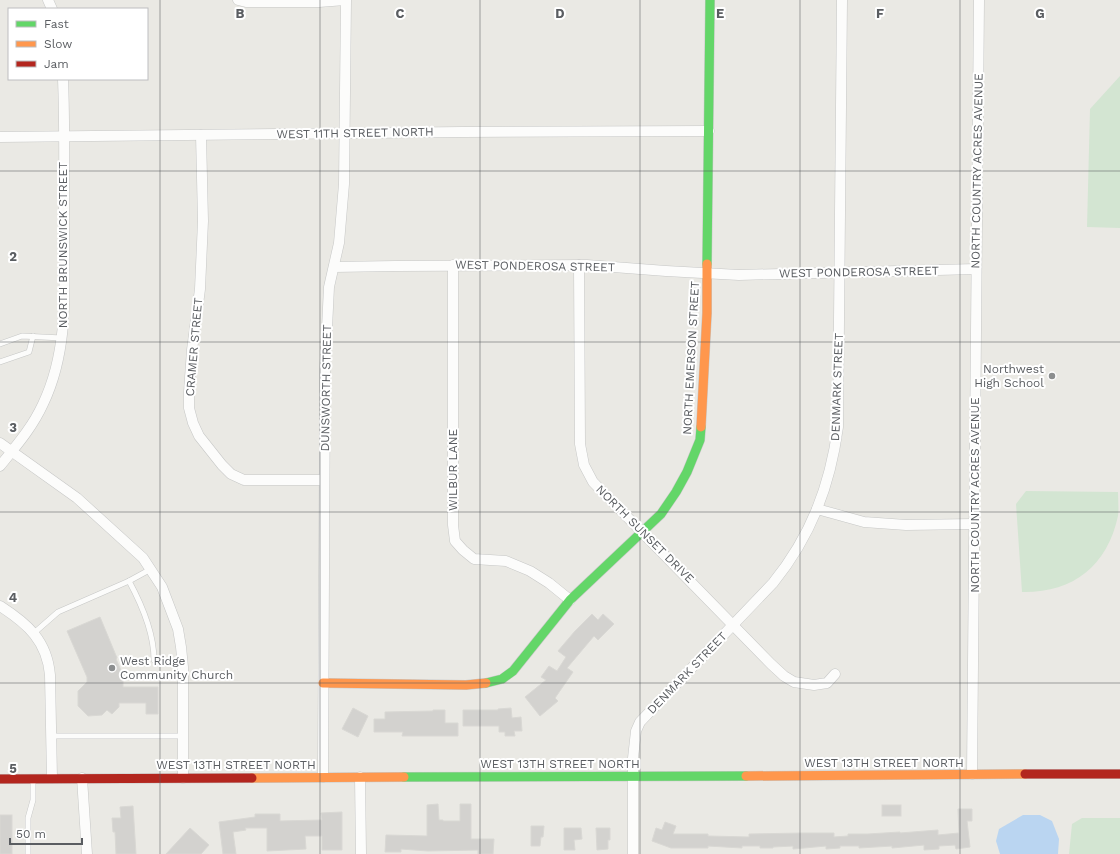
<svg xmlns="http://www.w3.org/2000/svg" width="1120" height="854" font-family="'Work Sans',sans-serif">
<style>
.green{fill:#d3e5d2}
.water{fill:#bad5f1}
.building{fill:#d3d2cf;stroke:#d9d8d4}
.lines{fill:none;stroke-linecap:round;stroke-linejoin:round}
.lane-casing{stroke:#c6c7c6;stroke-width:6}
.street-casing{stroke:#c6c7c6;stroke-width:11}
.fast-casing{stroke:#c7c7c7;stroke-width:10}
.slow-casing{stroke:#c7c7c7;stroke-width:10}
.jam-casing{stroke:#c7c7c7;stroke-width:10}
.lane{stroke:#fcfcfb;stroke-width:5}
.street{stroke:#fcfcfb;stroke-width:10}
.fast{stroke:#63d668;stroke-width:9}
.slow{stroke:#ff974d;stroke-width:9}
.jam{stroke:#b3261e;stroke-width:9}
.grid{fill:none;stroke:#5a5d61;stroke-width:1;stroke-opacity:0.55}
.poi-dot{fill:#8c8e8f;stroke:#fff;stroke-width:1.5}
.labels{text-anchor:middle;dominant-baseline:central;stroke-width:4;stroke-linejoin:round;paint-order:stroke}
.street-label{font-size:12px;fill:#5a5d61;stroke:#fff}
.poi-label{font-size:12px;fill:#5a5d61;stroke:#fff;text-anchor:end}
.grid-label{font-size:13px;text-anchor:middle;font-weight:bold;fill:#5a5d61;stroke:#fff;stroke-width:4;stroke-linejoin:round;paint-order:stroke}
</style>
<rect width="100%" height="100%" fill="#eae9e4"/>
<g class="green">
<path d="M 1120,76 L 1120,228 L 1087,227 L 1090,109 Z"/>
<path d="M 1026,491 L 1118,492 C 1118,500 1119,509 1118,516 C 1107,567 1072,593 1022,592 L 1016,504 Z"/>
<path d="M 1082,818 L 1120,818 L 1120,854 L 1069,854 L 1072,824 Z"/>
</g>
<path class="water" d="M 1023,815 L 1040,815 L 1052,821 L 1059,839 L 1058,854 L 1000,854 L 996,841 L 999,829 Z"/>
<g class="building">
<path d="M 592,614 L 598,620 L 603,614 L 614,624 L 598,640 L 594,636 L 567,668 L 573,672 L 555,698 L 558,701 L 540,716 L 525,697 L 546,680 L 541,677 L 549,666 L 557,671 L 566,657 L 558,651 L 575,631 Z"/>
<path d="M 100,617 L 117,658 L 116,659 L 123,675 L 123,687 L 158,687 L 158,714 L 146,714 L 146,703 L 119,703 L 119,707 L 112,714 L 107,710 L 102,715 L 88,716 L 78,706 L 78,691 L 87,682 L 87,677 L 67,631 Z"/>
<path d="M 353,708 L 368,716 L 358,737 L 342,729 Z"/>
<path d="M 511,708 L 512,718 L 521,717 L 522,731 L 514,731 L 515,736 L 505,736 L 505,732 L 499,732 L 499,726 L 463,726 L 463,710 L 498,710 L 498,709 Z"/>
<path d="M 433,710 L 445,710 L 445,723 L 458,723 L 458,736 L 402,736 L 403,732 L 374,732 L 374,719 L 385,719 L 385,712 L 433,711 Z"/>
<path d="M 438,804 L 439,820 L 443,820 L 443,821 L 460,821 L 460,804 L 471,804 L 471,839 L 494,839 L 493,854 L 478,854 L 478,850 L 428,851 L 401,849 L 401,852 L 385,852 L 386,835 L 427,836 L 427,805 Z"/>
<rect x="882" y="805" width="19" height="11"/>
<path d="M 133,806 L 136,854 L 116,854 L 115,832 L 113,832 L 112,818 L 121,818 L 120,807 Z"/>
<path d="M 958,809 L 972,809 L 972,821 L 967,821 L 970,847 L 956,849 L 955,845 L 939,846 L 939,849 L 924,850 L 924,845 L 892,848 L 892,846 L 859,848 L 859,846 L 840,846 L 840,848 L 826,849 L 826,846 L 793,849 L 793,846 L 773,847 L 773,848 L 760,848 L 760,846 L 742,846 L 742,848 L 708,846 L 708,848 L 671,848 L 652,841 L 656,828 L 662,830 L 665,822 L 676,826 L 673,834 L 708,834 L 708,836 L 749,837 L 749,834 L 802,833 L 834,833 L 834,837 L 848,836 L 848,834 L 868,834 L 900,832 L 900,833 L 938,830 L 938,835 L 959,833 Z"/>
<path d="M 342,812 L 342,850 L 322,850 L 322,836 L 305,836 L 306,849 L 267,851 L 267,828 L 245,828 L 246,830 L 233,832 L 236,854 L 223,854 L 219,822 L 255,817 L 255,814 L 280,814 L 280,821 L 322,820 L 321,813 Z"/>
<rect x="0" y="815" width="12" height="39"/>
<path d="M 531,826 L 544,826 L 543,837 L 541,837 L 540,846 L 531,846 Z"/>
<path d="M 190,828 L 209,845 L 201,854 L 166,854 Z"/>
<path d="M 564,828 L 581,828 L 582,839 L 574,840 L 575,850 L 564,850 Z"/>
<path d="M 596,828 L 610,828 L 610,840 L 608,840 L 608,849 L 597,850 Z"/>
</g>
<g class="lines">
<g class="lane-casing">
<g id="lane">
<path d="M 0,344 L 22,336 L 62,338"/>
<path d="M 0,362 L 29,352 L 33,336"/>
<path d="M 129,581 C 142,605 154,633 154,660 L 182,660"/>
<path d="M 34,633 L 58,612 L 129,581 L 151,569"/>
<path d="M 51,736 L 183,736"/>
<path d="M 28,854 L 28,818 L 33,800 L 33,779"/>
</g>
</g>
<g class="street-casing">
<g id="street">
<path d="M 48,0 L 52,9"/>
<path d="M 238,0 L 246,2 L 319,2 L 345,0"/>
<path d="M 201,135 L 203,221 L 200,289 L 192,350 L 189,392 L 189,408 L 193,423 L 199,436 L 222,465 L 231,474 L 244,480 L 324,480"/>
<path d="M 0,137 L 462,132 L 709,131"/>
<path d="M 453,265 L 453,525 L 455,541 L 463,550 L 474,559 L 506,561 L 530,571 L 549,583 L 570,600"/>
<path d="M 579,265 L 580,444 L 584,465 L 593,482 L 771,664 L 784,676 L 794,682 L 814,685 L 827,683 L 835,674"/>
<path d="M 334,267 L 395,266 L 587,265 L 666,271 L 739,275 L 976,269"/>
<path d="M 0,443 L 77,498 L 143,558 L 162,587 L 178,629 L 181,647 L 183,667 L 183,778"/>
<path d="M 0,466 C 16,446 32,428 43,404 C 70,348 64,285 64,225 C 64,176 65,127 63,79"/>
<path d="M 817,509 L 864,522 L 906,525 L 974,524"/>
<path d="M 0,606 C 28,624 47,641 50,675 L 52,778"/>
<path d="M 972,774 L 979,0"/>
<path d="M 323,777 L 325,369 L 329,287 L 339,243 L 344,184 L 346,0"/>
<path d="M 360,777 L 361,854"/>
<path d="M 82,778 L 87,854"/>
<path d="M 633,854 L 633,758 L 636,731 L 640,722 L 773,583 C 811,536 830,486 838,427 L 842,0"/>
</g>
</g>
<g class="fast-casing">
<g id="fast">
<path d="M 707,264 L 710,0"/>
<path d="M 486,683 L 502,679 L 513,671 L 570,600 L 661,514 L 676,492 L 687,472 L 700,440 L 701,427"/>
<path d="M 404,777 L 746,776"/>
</g>
</g>
<g class="slow-casing">
<g id="slow">
<path d="M 701,427 L 707,313 L 707,264"/>
<path d="M 323,683 L 466,685 L 486,683"/>
<path d="M 746,776 L 1025,774"/>
<path d="M 252,778 L 404,777"/>
</g>
</g>
<g class="jam-casing">
<g id="jam">
<path d="M 1025,774 L 1120,774"/>
<path d="M 0,779 L 252,778"/>
</g>
</g>
<use href="#lane" class="lane"/>
<use href="#street" class="street"/>
<use href="#fast" class="fast"/>
<use href="#slow" class="slow"/>
<use href="#jam" class="jam"/>
</g>
<path class="grid" d="M 160,0 L 160,854M 320,0 L 320,854M 480,0 L 480,854M 640,0 L 640,854M 800,0 L 800,854M 960,0 L 960,854M 0,171 L 1120,171M 0,342 L 1120,342M 0,512 L 1120,512M 0,683 L 1120,683"/>
<g class="poi-dot">
<circle cx="1052" cy="376" r="4"/>
<circle cx="112" cy="668" r="4"/>
</g>
<g class="labels">
<g class="street-label">
<text transform="translate(355 133) rotate(-1)">WEST 11TH STREET NORTH</text>
<text transform="translate(977 171) rotate(-89)">NORTH COUNTRY ACRES AVENUE</text>
<text transform="translate(63 245) rotate(-90)">NORTH BRUNSWICK STREET</text>
<text transform="translate(535 266) rotate(1)">WEST PONDEROSA STREET</text>
<text transform="translate(859 272) rotate(-1)">WEST PONDEROSA STREET</text>
<text transform="translate(194 347) rotate(-85)">CRAMER STREET</text>
<text transform="translate(691 358) rotate(-87)">NORTH EMERSON STREET</text>
<text transform="translate(837 387) rotate(-88)">DENMARK STREET</text>
<text transform="translate(326 388) rotate(-89)">DUNSWORTH STREET</text>
<text transform="translate(453 470) rotate(-90)">WILBUR LANE</text>
<text transform="translate(975 495) rotate(-90)">NORTH COUNTRY ACRES AVENUE</text>
<text transform="translate(645 534) rotate(45)">NORTH SUNSET DRIVE</text>
<text transform="translate(687 673) rotate(-46)">DENMARK STREET</text>
<text x="884" y="763">WEST 13TH STREET NORTH</text>
<text x="560" y="764">WEST 13TH STREET NORTH</text>
<text x="236" y="765">WEST 13TH STREET NORTH</text>
</g>
<g class="poi-label">
<text x="1044" y="369">Northwest<tspan x="1044" dy="14">High School</tspan></text>
<text x="120" y="661" text-anchor="start">West Ridge<tspan x="120" dy="14">Community Church</tspan></text>
</g>
</g>
<g class="grid-label">
<text x="240" y="18">B</text>
<text x="400" y="18">C</text>
<text x="560" y="18">D</text>
<text x="720" y="18">E</text>
<text x="880" y="18">F</text>
<text x="1040" y="18">G</text>
<text x="13" y="261">2</text>
<text x="13" y="432">3</text>
<text x="13" y="602">4</text>
<text x="13" y="773">5</text>
</g>
<rect x="8" y="8" width="140" height="72" fill="#ffffff" stroke="#bdbec0"/>
<rect x="16" y="21" width="20" height="6" fill="#63d668" stroke="#bdbec0"/>
<text x="44" y="28" font-size="12" fill="#5a5d61">Fast</text>
<rect x="16" y="41" width="20" height="6" fill="#ff974d" stroke="#bdbec0"/>
<text x="44" y="48" font-size="12" fill="#5a5d61">Slow</text>
<rect x="16" y="61" width="20" height="6" fill="#b3261e" stroke="#bdbec0"/>
<text x="44" y="68" font-size="12" fill="#5a5d61">Jam</text>
<path d="M10 838v6h72v-6" fill="none" stroke="#5a5d61" stroke-width="2"/>
<text x="16" y="838" font-size="12" fill="#5a5d61" stroke="#ffffff" stroke-width="3" paint-order="stroke">50 m</text>
</svg>
